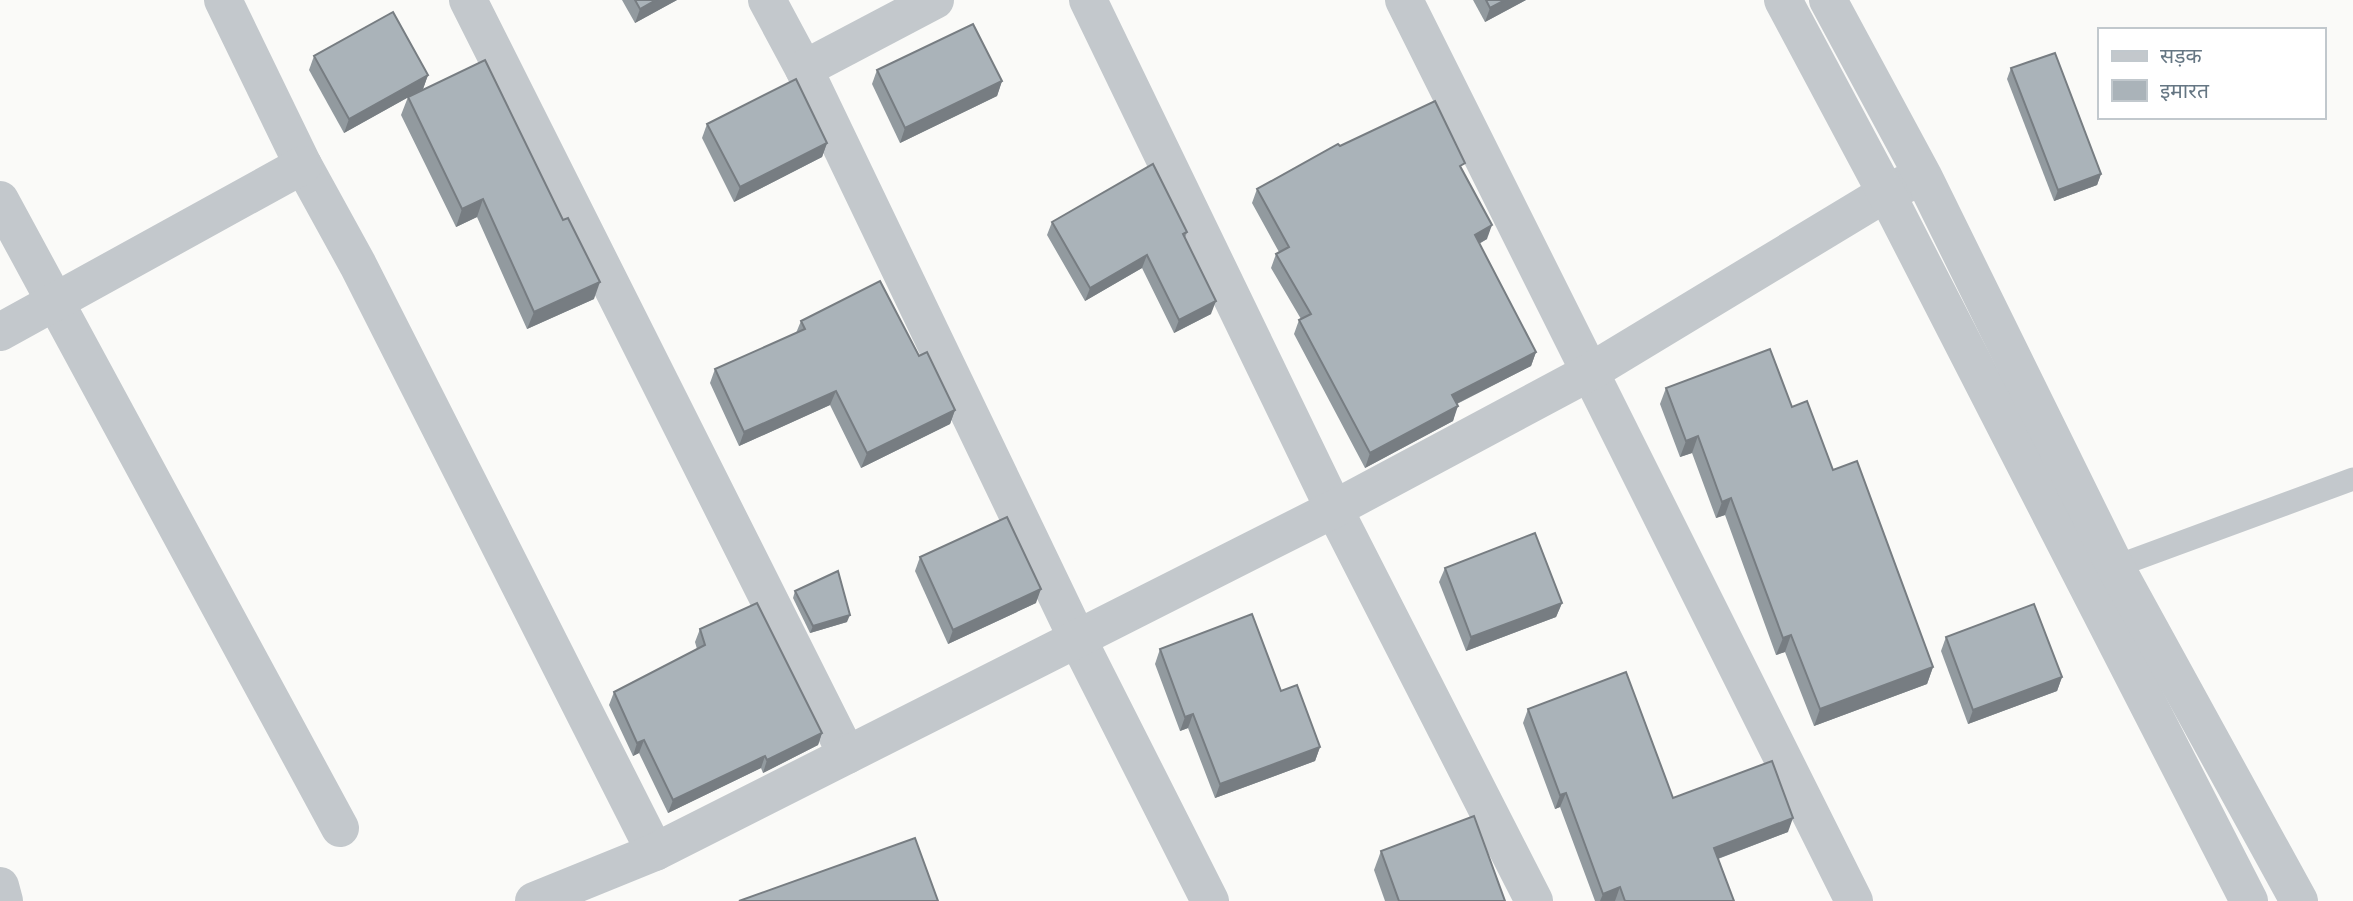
<svg xmlns="http://www.w3.org/2000/svg" width="2353" height="901" font-family="Montserrat,'Noto Sans Devanagari',sans-serif">
<style>
.lines{fill:none;stroke-linecap:round;stroke-linejoin:round}
.service{stroke:#c3c8cc;stroke-width:23}
.minor{stroke:#c3c8cc;stroke-width:38}
.tertiary{stroke:#c3c8cc;stroke-width:38}
.wall{fill:#929a9f}
.shaded-wall{fill:#777d82}
.building{fill:#aab3b9;stroke:#777d82;stroke-width:2}
</style>
<rect width="100%" height="100%" fill="#fafaf8"/>
<g class="lines">
<path class="service" d="M 2106,570 L 2353,479"/>
<g class="minor">
<path d="M 223,0 L 303,165 L 358,265 L 655,852"/>
<path d="M 468,0 L 847,755"/>
<path d="M 767,0 L 804,69 L 1077,638 L 1210,901"/>
<path d="M 1088,0 L 1334,509 L 1534,901"/>
<path d="M 1404,0 L 1854,901"/>
<path d="M 804,69 L 935,0"/>
<path d="M 0,200 L 340,828"/>
<path d="M 0,332 L 303,165"/>
<path d="M 0,886 L 4,901"/>
<path d="M 534,901 L 655,852 L 1334,509 L 1590,372 L 1886,193 L 1914,180"/>
</g>
<g class="tertiary">
<path d="M 1783,0 L 1886,193 L 2249,901"/>
<path d="M 1828,0 L 1923,176 L 2115,566 L 2299,901"/>
</g>
</g>
<g class="wall">
<path d="M 622,0 L 677,0 L 635,23 Z"/>
<path d="M 1473,0 L 1526,0 L 1485,22 Z"/>
<path d="M 314,56 L 428,75 L 423,89 L 344,133 L 309,70 Z"/>
<path d="M 2011,68 L 2101,174 L 2097,185 L 2054,201 L 2007,79 Z"/>
<path d="M 877,70 L 1002,81 L 997,96 L 900,143 L 872,84 Z"/>
<path d="M 408,97 L 563,220 L 594,299 L 527,329 L 477,217 L 456,227 L 401,115 Z"/>
<path d="M 707,124 L 827,143 L 822,157 L 734,202 L 702,138 Z"/>
<path d="M 1340,146 L 1463,171 L 1487,239 L 1479,244 L 1536,352 L 1531,366 L 1457,404 L 1453,421 L 1365,468 L 1294,334 L 1299,320 L 1301,319 L 1271,268 L 1276,254 L 1279,252 L 1252,203 L 1257,189 Z"/>
<path d="M 1052,222 L 1187,232 L 1185,238 L 1211,314 L 1174,333 L 1142,268 L 1085,301 L 1047,235 Z"/>
<path d="M 801,321 L 919,356 L 955,410 L 950,424 L 861,468 L 830,405 L 739,446 L 710,383 L 715,369 L 796,333 Z"/>
<path d="M 1666,388 L 1792,407 L 1833,470 L 1933,667 L 1927,684 L 1814,726 L 1785,652 L 1776,655 L 1725,515 L 1716,518 L 1692,453 L 1680,457 L 1660,404 Z"/>
<path d="M 920,557 L 1036,603 L 948,644 L 915,571 Z"/>
<path d="M 1445,568 L 1562,603 L 1556,617 L 1466,651 L 1439,582 Z"/>
<path d="M 795,591 L 847,622 L 810,633 L 793,598 Z"/>
<path d="M 700,629 L 822,733 L 818,745 L 763,773 L 761,768 L 668,813 L 639,753 L 633,756 L 609,705 L 614,692 L 697,649 L 695,642 Z"/>
<path d="M 1946,637 L 2062,677 L 2057,691 L 1968,724 L 1941,651 Z"/>
<path d="M 1160,649 L 1281,691 L 1320,747 L 1315,761 L 1215,798 L 1188,728 L 1180,731 L 1155,664 Z"/>
<path d="M 1528,709 L 1673,798 L 1788,832 L 1718,859 L 1734,901 L 1595,901 L 1560,807 L 1555,809 L 1523,723 Z"/>
<path d="M 1381,851 L 1505,901 L 1385,901 L 1374,870 Z"/>
</g>
<g class="shaded-wall">
<path d="M 656,0 L 677,0 L 635,23 L 640,9 Z"/>
<path d="M 1505,0 L 1526,0 L 1485,22 L 1490,8 Z"/>
<path d="M 428,75 L 423,89 L 344,133 L 349,119 Z"/>
<path d="M 1002,81 L 997,96 L 900,143 L 905,128 Z"/>
<path d="M 827,143 L 822,157 L 734,202 L 740,187 Z"/>
<path d="M 2101,174 L 2097,185 L 2054,201 L 2058,190 Z"/>
<path d="M 483,199 L 477,217 L 456,227 L 462,209 Z"/>
<path d="M 1492,225 L 1487,239 L 1469,249 L 1475,235 Z"/>
<path d="M 1147,255 L 1142,268 L 1085,301 L 1090,288 Z"/>
<path d="M 600,282 L 594,299 L 527,329 L 534,312 Z"/>
<path d="M 1216,301 L 1211,314 L 1174,333 L 1179,320 Z"/>
<path d="M 1536,352 L 1531,366 L 1446,409 L 1452,395 Z"/>
<path d="M 836,391 L 830,405 L 739,446 L 744,432 Z"/>
<path d="M 1458,406 L 1453,421 L 1365,468 L 1370,453 Z"/>
<path d="M 955,410 L 950,424 L 861,468 L 867,453 Z"/>
<path d="M 1698,436 L 1692,453 L 1680,457 L 1686,441 Z"/>
<path d="M 1731,498 L 1725,515 L 1716,518 L 1722,502 Z"/>
<path d="M 1041,589 L 1036,603 L 948,644 L 953,630 Z"/>
<path d="M 1562,603 L 1556,617 L 1466,651 L 1471,637 Z"/>
<path d="M 850,615 L 847,622 L 810,633 L 813,626 Z"/>
<path d="M 1791,635 L 1785,652 L 1776,655 L 1783,638 Z"/>
<path d="M 1933,667 L 1927,684 L 1814,726 L 1820,709 Z"/>
<path d="M 2062,677 L 2057,691 L 1968,724 L 1973,710 Z"/>
<path d="M 1193,714 L 1188,728 L 1180,731 L 1185,717 Z"/>
<path d="M 822,733 L 818,745 L 763,773 L 767,760 Z"/>
<path d="M 644,740 L 639,753 L 633,756 L 637,743 Z"/>
<path d="M 1320,747 L 1315,761 L 1215,798 L 1220,784 Z"/>
<path d="M 765,756 L 761,768 L 668,813 L 673,800 Z"/>
<path d="M 1566,793 L 1560,807 L 1555,809 L 1560,795 Z"/>
<path d="M 1793,818 L 1788,832 L 1709,862 L 1714,848 Z"/>
<path d="M 1620,887 L 1615,901 L 1600,901 L 1603,894 Z"/>
</g>
<g class="building">
<path d="M 635,0 L 656,0 L 640,9 Z"/>
<path d="M 1486,0 L 1505,0 L 1490,8 Z"/>
<path d="M 393,12 L 428,75 L 349,119 L 314,56 Z"/>
<path d="M 973,24 L 1002,81 L 905,128 L 877,70 Z"/>
<path d="M 2055,53 L 2101,174 L 2058,190 L 2011,68 Z"/>
<path d="M 485,60 L 563,220 L 568,218 L 600,282 L 534,312 L 483,199 L 462,209 L 408,97 Z"/>
<path d="M 796,79 L 827,143 L 740,187 L 707,124 Z"/>
<path d="M 1435,101 L 1465,163 L 1460,166 L 1492,225 L 1475,235 L 1536,352 L 1452,395 L 1458,406 L 1370,453 L 1299,320 L 1311,314 L 1276,254 L 1289,247 L 1257,189 L 1338,144 L 1340,146 Z"/>
<path d="M 1153,164 L 1187,232 L 1183,234 L 1216,301 L 1179,320 L 1147,255 L 1090,288 L 1052,222 Z"/>
<path d="M 880,281 L 919,356 L 927,352 L 955,410 L 867,453 L 836,391 L 744,432 L 715,369 L 805,329 L 801,321 Z"/>
<path d="M 1770,349 L 1792,407 L 1807,401 L 1833,470 L 1857,461 L 1933,667 L 1820,709 L 1791,635 L 1783,638 L 1731,498 L 1722,502 L 1698,436 L 1686,441 L 1666,388 Z"/>
<path d="M 1007,517 L 1041,589 L 953,630 L 920,557 Z"/>
<path d="M 1535,533 L 1562,603 L 1471,637 L 1445,568 Z"/>
<path d="M 838,571 L 850,615 L 813,626 L 795,591 Z"/>
<path d="M 757,603 L 822,733 L 767,760 L 765,756 L 673,800 L 644,740 L 637,743 L 614,692 L 705,645 L 700,629 Z"/>
<path d="M 2034,604 L 2062,677 L 1973,710 L 1946,637 Z"/>
<path d="M 1252,614 L 1281,691 L 1297,685 L 1320,747 L 1220,784 L 1193,714 L 1185,717 L 1160,649 Z"/>
<path d="M 1626,672 L 1673,798 L 1772,761 L 1793,818 L 1714,848 L 1734,901 L 1625,901 L 1620,887 L 1603,894 L 1566,793 L 1560,795 L 1528,709 Z"/>
<path d="M 1474,816 L 1505,901 L 1399,901 L 1381,851 Z"/>
<path d="M 915,838 L 938,901 L 739,901 Z"/>
</g>
<rect x="2098" y="28" width="228" height="91" fill="#ffffff" stroke="#c1c8cd" stroke-width="2"/>
<rect x="2112" y="51" width="35" height="10" fill="#c3c8cc" stroke="#c1c8cd" stroke-width="2"/>
<text x="2160" y="63" font-size="21" fill="#657683">सड़क</text>
<rect x="2112" y="80" width="35" height="21" fill="#aab3b9" stroke="#c1c8cd" stroke-width="2"/>
<text x="2160" y="98" font-size="21" fill="#657683">इमारत</text>
</svg>
